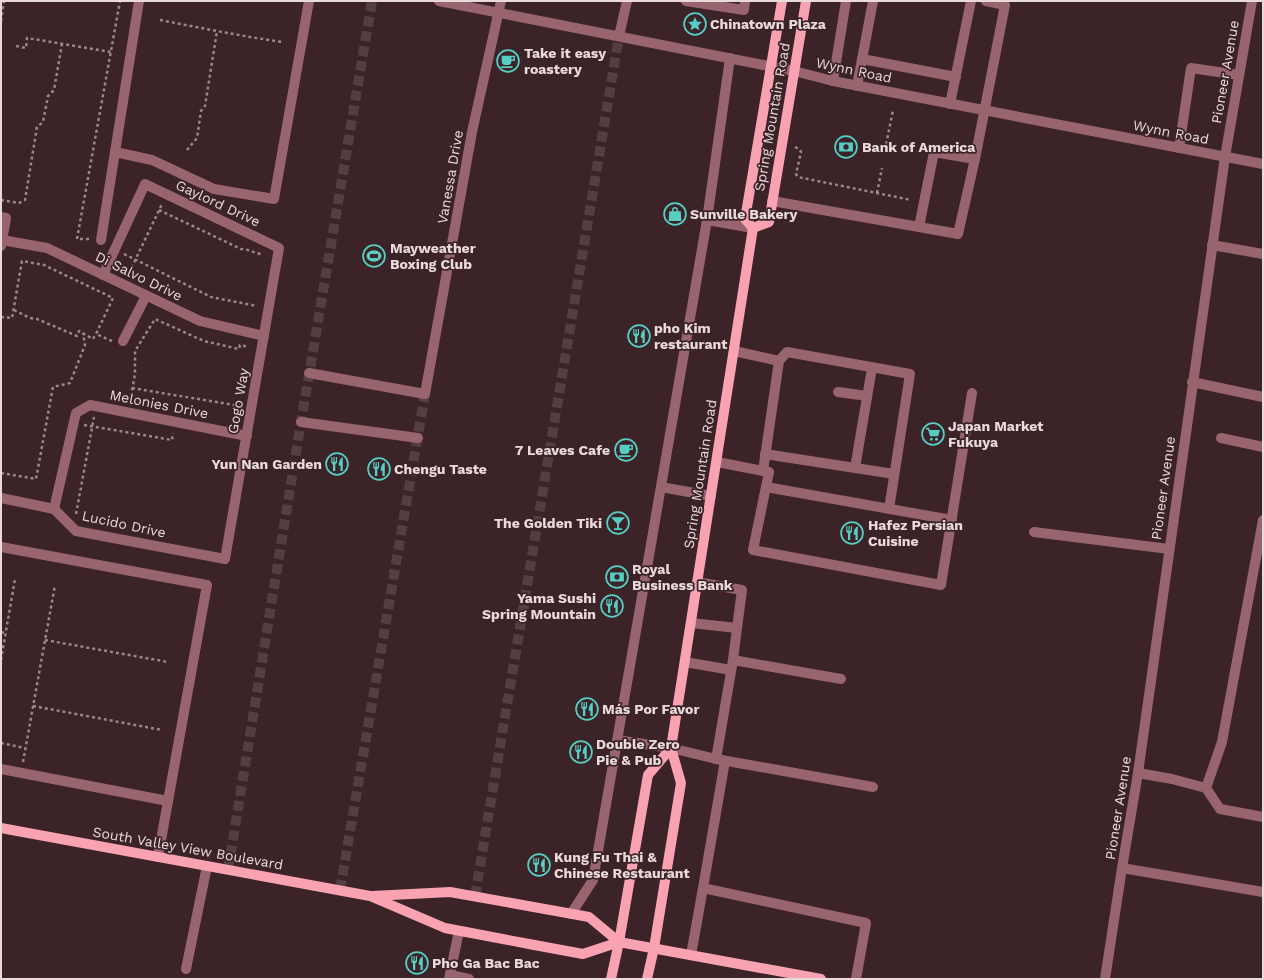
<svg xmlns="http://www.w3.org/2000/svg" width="1264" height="980" font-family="'Work Sans',sans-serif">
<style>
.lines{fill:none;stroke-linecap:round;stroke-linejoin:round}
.minor-tunnel{stroke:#553e43;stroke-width:10;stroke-dasharray:10 5;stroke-linecap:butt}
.path{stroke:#9b868a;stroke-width:2.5;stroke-dasharray:3 3;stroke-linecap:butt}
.minor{stroke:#98646e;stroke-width:10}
.major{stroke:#f8a2b2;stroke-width:10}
.labels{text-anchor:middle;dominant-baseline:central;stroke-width:3.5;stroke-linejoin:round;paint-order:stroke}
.poi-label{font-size:14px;font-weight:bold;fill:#ebdadc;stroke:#3b2328;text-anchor:start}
.street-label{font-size:14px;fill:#ebdadc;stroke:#3b2328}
</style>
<rect width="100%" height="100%" fill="#3b2328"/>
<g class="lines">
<g class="minor-tunnel">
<path d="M 228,870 L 301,422 L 372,1"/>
<path d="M 340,890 L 425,394"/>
<path d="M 475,896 L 619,36"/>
</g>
<g class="path">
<path d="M 160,20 C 201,28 241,36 282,42"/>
<path d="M 1,21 L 4,1"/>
<path d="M 16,46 L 26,48 L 27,38 L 111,52"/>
<path d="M 795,147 L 799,149 L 801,152 L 796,174 L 798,177 L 911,200"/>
<path d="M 187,150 L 197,138 L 201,111 L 205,106 L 217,31"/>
<path d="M 885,150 L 893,110"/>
<path d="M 877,193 L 882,168"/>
<path d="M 1,200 L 19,203 L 25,200 L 37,127 L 43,122 L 48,96 L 54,90 L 62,44"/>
<path d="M 159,210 L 241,249 C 248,249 254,253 261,254"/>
<path d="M 89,239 L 77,239 L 120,1"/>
<path d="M 124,254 L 211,297 L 257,306"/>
<path d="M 129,273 L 162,204"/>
<path d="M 14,310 L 30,318 L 37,319 L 77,336 L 79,331 L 93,339 L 96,334"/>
<path d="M 1,317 L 12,318 L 22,261 L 44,265 L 113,298 L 96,334 L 112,341"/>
<path d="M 132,388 L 240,406"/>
<path d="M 130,402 L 135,374 L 135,351 L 155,319 L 204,341 L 239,349 L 240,345 L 249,347"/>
<path d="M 84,425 L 172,440 L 173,433"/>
<path d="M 1,473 L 36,479 L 53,387 L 70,383 L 85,345 L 83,333"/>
<path d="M 76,514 L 94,417"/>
<path d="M 1,632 L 5,633"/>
<path d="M 45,640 L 168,662"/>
<path d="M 1,660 L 15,579"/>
<path d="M 33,706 L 162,730"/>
<path d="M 1,743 L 25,748"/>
<path d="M 23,762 L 55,585"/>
</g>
<g class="minor">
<path d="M 439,1 L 794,71 L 833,81 L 1263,164"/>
<path d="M 686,1 L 744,10 L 745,1"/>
<path d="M 619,36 L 627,1"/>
<path d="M 862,59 L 956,77"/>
<path d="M 833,81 L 846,1"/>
<path d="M 857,86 L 873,1"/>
<path d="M 950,104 L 971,1"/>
<path d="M 1179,148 L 1191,68 L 1239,75"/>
<path d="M 115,152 L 152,160 L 214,189 L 274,199 L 309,1"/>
<path d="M 772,201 L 919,227 L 934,152 L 975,159 L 1005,5 L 986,1"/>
<path d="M 1,217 L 6,218 L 1,246"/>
<path d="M 707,220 L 753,228"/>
<path d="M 919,227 L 958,234 L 975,159"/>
<path d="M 2,240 L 47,248 L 200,321 L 264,336"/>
<path d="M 101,240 L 139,1"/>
<path d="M 1212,245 L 1263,254"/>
<path d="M 123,341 L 146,296"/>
<path d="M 734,351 L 779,361 L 787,352 L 910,374 L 889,509"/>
<path d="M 309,373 L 425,394 L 472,132 L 501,1"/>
<path d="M 1192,382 L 1263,397"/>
<path d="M 838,392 L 867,396"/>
<path d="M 301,422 L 418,438"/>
<path d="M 1221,438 L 1263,447"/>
<path d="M 765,454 L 894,474"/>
<path d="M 717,462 L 769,472 L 753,550 L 941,585 L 972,393"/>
<path d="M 855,468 L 872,368"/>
<path d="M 763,471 L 779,361"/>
<path d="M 661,487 L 711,496"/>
<path d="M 766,487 L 952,520"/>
<path d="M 1,498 L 54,509 L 76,531 L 225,559 L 279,248 L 145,184 L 103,275"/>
<path d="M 54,509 L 76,413 L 90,405 L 247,436"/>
<path d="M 1034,532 L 1169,549"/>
<path d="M 1,547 L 207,585 L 168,801 L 1,769"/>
<path d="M 697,582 L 742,590 L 737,628"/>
<path d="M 691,623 L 737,628 L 733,660"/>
<path d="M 685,662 L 731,670"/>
<path d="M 617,740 L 671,748 L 716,759 L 873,787"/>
<path d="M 716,759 L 733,660 L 841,679"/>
<path d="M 1138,773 L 1172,779 L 1206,788 L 1220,809 L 1263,817"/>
<path d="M 1206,788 L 1222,742 L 1263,520"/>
<path d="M 158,857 L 168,801"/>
<path d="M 1122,868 L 1263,892"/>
<path d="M 703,888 L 725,761"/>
<path d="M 571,914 L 593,880 L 707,220 L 730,58"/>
<path d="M 691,955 L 703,888 L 866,923 L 856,979"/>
<path d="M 186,969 L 207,866"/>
<path d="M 450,975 L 469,979"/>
<path d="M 449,979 L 459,931"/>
<path d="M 1105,979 L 1122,868 L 1138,773 L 1225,157 L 1252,1"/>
</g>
<g class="major">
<path d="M 753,228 L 769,222 L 806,1"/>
<path d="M 753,228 L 745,219 L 782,1"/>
<path d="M 1,828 L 370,896 L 445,928 L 529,944 L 583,954 L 619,942"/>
<path d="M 372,896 L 450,892 L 589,917 L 619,942 L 821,979"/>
<path d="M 611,979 L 619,942 L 648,775 L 671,748"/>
<path d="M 647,979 L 654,948 L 681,783 L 671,748 L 753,228"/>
</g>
</g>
<defs>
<g id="sight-ring" transform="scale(1.15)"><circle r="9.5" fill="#3b2328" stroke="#56cec3" stroke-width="1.5"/><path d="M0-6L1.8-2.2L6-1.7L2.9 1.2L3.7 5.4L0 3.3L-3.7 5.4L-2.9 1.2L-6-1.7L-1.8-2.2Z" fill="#56cec3"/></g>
<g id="cafe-ring" transform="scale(1.15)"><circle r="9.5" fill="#3b2328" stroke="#56cec3" stroke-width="1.5"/><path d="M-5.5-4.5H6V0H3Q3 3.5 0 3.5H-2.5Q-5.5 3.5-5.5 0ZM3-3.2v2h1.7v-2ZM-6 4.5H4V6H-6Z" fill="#56cec3"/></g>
<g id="bank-ring" transform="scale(1.15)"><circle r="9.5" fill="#3b2328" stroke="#56cec3" stroke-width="1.5"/><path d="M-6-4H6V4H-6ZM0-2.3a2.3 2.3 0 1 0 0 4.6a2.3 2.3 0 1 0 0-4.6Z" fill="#56cec3"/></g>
<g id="shop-ring" transform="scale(1.15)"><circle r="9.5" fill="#3b2328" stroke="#56cec3" stroke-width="1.5"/><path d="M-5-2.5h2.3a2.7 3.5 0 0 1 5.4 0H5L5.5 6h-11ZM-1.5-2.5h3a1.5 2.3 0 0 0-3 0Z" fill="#56cec3"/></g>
<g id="stadium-ring" transform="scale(1.15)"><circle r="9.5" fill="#3b2328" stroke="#56cec3" stroke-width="1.5"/><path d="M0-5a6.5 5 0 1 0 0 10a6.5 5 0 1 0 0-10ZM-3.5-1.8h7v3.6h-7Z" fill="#56cec3"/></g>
<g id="restaurant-ring" transform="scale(1.15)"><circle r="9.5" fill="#3b2328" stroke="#56cec3" stroke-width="1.5"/><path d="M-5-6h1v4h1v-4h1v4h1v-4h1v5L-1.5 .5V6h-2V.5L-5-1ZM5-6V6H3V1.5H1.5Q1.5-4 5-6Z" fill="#56cec3"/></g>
<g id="supermarket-ring" transform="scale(1.15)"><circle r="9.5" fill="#3b2328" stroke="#56cec3" stroke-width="1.5"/><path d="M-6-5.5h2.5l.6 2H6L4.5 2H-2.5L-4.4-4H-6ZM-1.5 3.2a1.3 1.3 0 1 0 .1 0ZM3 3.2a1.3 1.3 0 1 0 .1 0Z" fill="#56cec3"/></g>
<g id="bar-ring" transform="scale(1.15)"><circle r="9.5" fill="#3b2328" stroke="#56cec3" stroke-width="1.5"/><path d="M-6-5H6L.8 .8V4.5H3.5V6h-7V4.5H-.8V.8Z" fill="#56cec3"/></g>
</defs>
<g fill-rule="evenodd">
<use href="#sight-ring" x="695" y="24"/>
<use href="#cafe-ring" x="508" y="61"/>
<use href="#bank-ring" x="846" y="147"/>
<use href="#shop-ring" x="675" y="214"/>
<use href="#stadium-ring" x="374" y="256"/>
<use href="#restaurant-ring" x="639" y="336"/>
<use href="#supermarket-ring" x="933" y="434"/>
<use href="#cafe-ring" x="626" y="450"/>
<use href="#restaurant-ring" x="337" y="464"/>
<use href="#restaurant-ring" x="379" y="469"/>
<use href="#bar-ring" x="618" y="523"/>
<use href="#restaurant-ring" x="852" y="533"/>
<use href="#bank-ring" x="617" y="577"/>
<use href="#restaurant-ring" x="612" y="606"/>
<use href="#restaurant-ring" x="587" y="709"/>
<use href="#restaurant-ring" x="581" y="752"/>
<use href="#restaurant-ring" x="539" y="865"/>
<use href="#restaurant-ring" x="417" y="963"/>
</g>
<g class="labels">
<g class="poi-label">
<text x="710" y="24">Chinatown Plaza</text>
<text x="524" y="53">Take it easy<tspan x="524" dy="16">roastery</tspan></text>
<text x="862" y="147">Bank of America</text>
<text x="690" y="214">Sunville Bakery</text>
<text x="390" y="248">Mayweather<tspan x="390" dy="16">Boxing Club</tspan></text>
<text x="654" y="328">pho Kim<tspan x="654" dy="16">restaurant</tspan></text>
<text x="948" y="426">Japan Market<tspan x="948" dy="16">Fukuya</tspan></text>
<text x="610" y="450" text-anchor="end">7 Leaves Cafe</text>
<text x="322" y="464" text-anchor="end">Yun Nan Garden</text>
<text x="394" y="469">Chengu Taste</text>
<text x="602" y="523" text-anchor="end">The Golden Tiki</text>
<text x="868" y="525">Hafez Persian<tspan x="868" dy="16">Cuisine</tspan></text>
<text x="632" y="569">Royal<tspan x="632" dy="16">Business Bank</tspan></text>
<text x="596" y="598" text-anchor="end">Yama Sushi<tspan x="596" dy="16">Spring Mountain</tspan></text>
<text x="602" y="709">Más Por Favor</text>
<text x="596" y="744">Double Zero<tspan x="596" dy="16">Pie &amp; Pub</tspan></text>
<text x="554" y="857">Kung Fu Thai &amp;<tspan x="554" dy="16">Chinese Restaurant</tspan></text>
<text x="432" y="963">Pho Ga Bac Bac</text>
</g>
<g class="street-label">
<text transform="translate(854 70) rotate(12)">Wynn Road</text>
<text transform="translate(1225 72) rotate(-80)">Pioneer Avenue</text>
<text transform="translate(772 117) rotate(-80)">Spring Mountain Road</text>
<text transform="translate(1171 132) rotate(11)">Wynn Road</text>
<text transform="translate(450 177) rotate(-80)">Vanessa Drive</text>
<text transform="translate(218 203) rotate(25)">Gaylord Drive</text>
<text transform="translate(139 276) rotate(26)">Di Salvo Drive</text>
<text transform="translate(238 401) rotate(-80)">Gogo Way</text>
<text transform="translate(159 404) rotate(11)">Melonies Drive</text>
<text transform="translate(700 474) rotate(-81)">Spring Mountain Road</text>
<text transform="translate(1163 488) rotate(-82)">Pioneer Avenue</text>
<text transform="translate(124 524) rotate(12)">Lucido Drive</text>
<text transform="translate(1118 808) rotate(-81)">Pioneer Avenue</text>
<text transform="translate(188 848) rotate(10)">South Valley View Boulevard</text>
</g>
</g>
<rect width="1264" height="980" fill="none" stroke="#ebdadc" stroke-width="4"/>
</svg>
